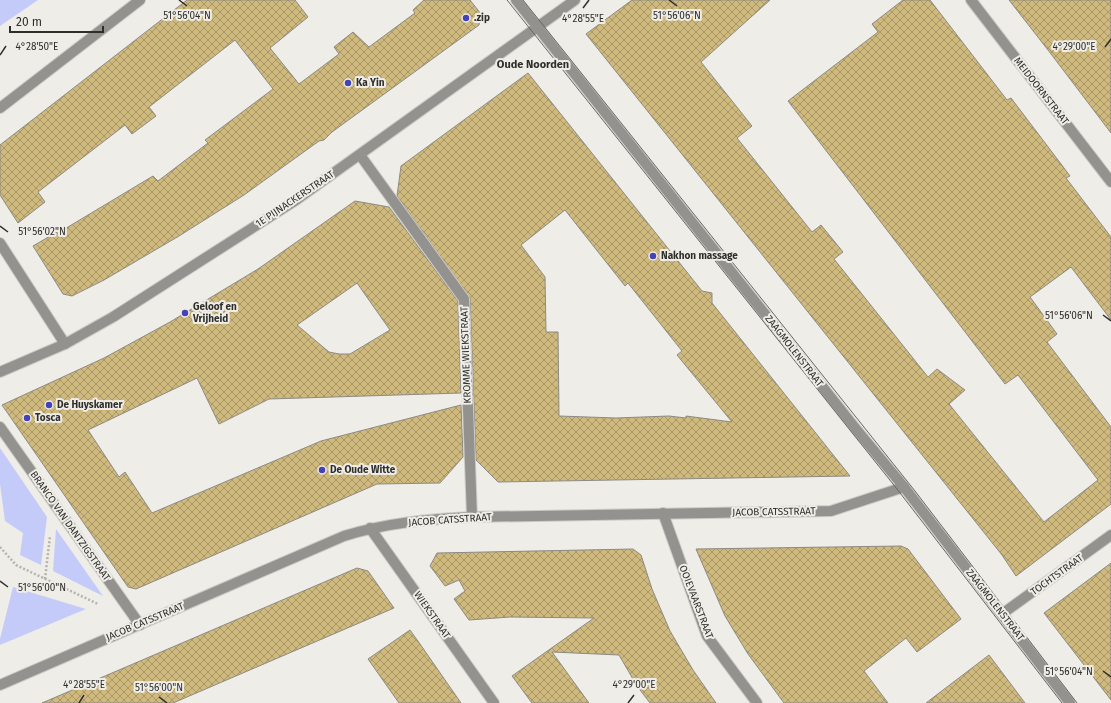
<svg xmlns="http://www.w3.org/2000/svg" width="1111" height="703" font-family="'Fira Sans',sans-serif">
<style>
.green{fill:#c4cbf8}
.building{fill:url(#building-cross-hatch);stroke:#8c8a84;fill-rule:evenodd}
.lines{fill:none;stroke-linecap:round;stroke-linejoin:round}
.minor-casing{stroke:#cccbc5;stroke-width:12}
.path{stroke:#b5b3ae;stroke-width:2.5;stroke-dasharray:2 2;stroke-linecap:butt}
.minor{stroke:#93928f;stroke-width:10}
.tram{stroke:#696764;stroke-width:1}
.ticks{fill:none;stroke:#2f2e2b;stroke-width:1.5}
.poi-dot{fill:#4541b6;stroke:#efede7;stroke-width:1.5}
.labels{text-anchor:middle;dominant-baseline:central;stroke-width:4;stroke-linejoin:round;paint-order:stroke}
.poi-label{font-size:10px;font-weight:bold;fill:#2f2e2b;stroke:#efede7;text-anchor:start}
.street-label{font-size:10px;fill:#2f2e2b;stroke:#efede7}
.neighbourhood-label{font-size:11px;font-weight:bold;fill:#2f2e2b;stroke:#efede7}
.ticks-label{font-size:10px;text-anchor:middle;fill:#2f2e2b;stroke:#efede7;stroke-width:4;stroke-linejoin:round;paint-order:stroke}
</style>
<defs>
<pattern id="building-cross-hatch" width="8" height="8" patternUnits="userSpaceOnUse"><rect width="8" height="8" fill="#cfb97d"/><path d="M0 0l8 8M0 8l8-8" fill="none" stroke="#a89767"/></pattern>
</defs>
<rect width="100%" height="100%" fill="#efede7"/>
<g class="green">
<path d="M 0,0 L 38,0 L 0,26 Z"/>
<path d="M 0,448 L 47,517 L 41,565 L 20,555 L 23,533 L 5,521 L 0,484 Z"/>
<path d="M 56,529 L 103,596 L 53,571 Z"/>
<path d="M 13,587 L 86,609 L 0,645 L 0,639 Z"/>
</g>
<g class="building">
<path d="M 187,0 L 295,0 L 308,17 L 270,48 L 299,84 L 339,54 L 334,47 L 353,32 L 369,47 L 415,13 L 413,10 L 424,0 L 470,0 L 481,14 L 479,25 L 332,132 L 324,140 L 319,141 L 244,195 L 179,236 L 104,280 L 72,296 L 63,294 L 33,246 L 62,229 L 63,230 L 153,176 L 158,181 L 208,143 L 205,140 L 273,89 L 235,40 L 149,107 L 156,116 L 132,134 L 125,125 L 38,192 L 45,202 L 18,223 L 0,195 L 0,145 Z"/>
<path d="M 632,0 L 770,0 L 701,62 L 752,126 L 737,138 L 812,232 L 821,225 L 843,252 L 834,259 L 928,377 L 937,369 L 965,390 L 949,404 L 1044,522 L 1098,480 L 1018,375 L 1005,384 L 788,101 L 878,32 L 872,24 L 903,0 L 930,0 L 1007,100 L 1011,98 L 1058,160 L 1070,176 L 1066,178 L 1111,237 L 1111,320 L 1071,267 L 1030,297 L 1057,334 L 1047,342 L 1111,427 L 1111,504 L 1016,576 L 1002,555 L 586,34 Z"/>
<path d="M 1009,0 L 1111,0 L 1111,133 L 1048,50 Z"/>
<path d="M 528,73 L 702,291 L 712,293 L 712,303 L 850,476 L 498,482 L 476,460 L 470,298 L 397,196 L 401,166 ZM 565,210 L 625,286 L 628,283 L 682,351 L 677,355 L 732,422 L 686,416 L 686,418 L 669,416 L 616,418 L 559,416 L 558,332 L 546,332 L 545,277 L 521,245 Z"/>
<path d="M 355,201 L 389,207 L 458,301 L 461,393 L 269,399 L 219,424 L 197,378 L 88,430 L 119,477 L 125,472 L 152,513 L 321,441 L 461,405 L 463,457 L 440,483 L 377,484 L 136,589 L 128,587 L 2,405 L 104,358 L 170,322 L 258,269 ZM 357,283 L 390,330 L 350,354 L 339,354 L 329,352 L 297,325 Z"/>
<path d="M 901,546 L 908,549 L 961,619 L 917,652 L 906,638 L 864,671 L 888,703 L 784,703 L 748,654 L 725,616 L 696,549 Z"/>
<path d="M 633,549 L 641,555 L 652,589 L 670,631 L 693,670 L 716,703 L 650,703 L 637,686 L 619,655 L 552,652 L 589,703 L 532,703 L 512,676 L 594,618 L 510,617 L 469,620 L 454,599 L 465,591 L 459,580 L 445,586 L 430,566 L 437,553 Z"/>
<path d="M 1111,563 L 1111,700 L 1044,613 Z"/>
<path d="M 357,568 L 368,571 L 394,608 L 173,703 L 42,703 Z"/>
<path d="M 410,630 L 420,644 L 461,703 L 399,703 L 368,659 Z"/>
<path d="M 989,655 L 1025,703 L 926,703 Z"/>
</g>
<g class="lines">
<g class="minor-casing">
<g id="minor">
<path d="M 516,0 L 856,429 L 904,487 L 1070,703"/>
<path d="M 971,0 L 1111,182"/>
<path d="M 0,108 L 140,0"/>
<path d="M 360,155 L 464,299 L 472,517"/>
<path d="M 0,243 L 65,344"/>
<path d="M 0,372 L 65,344 L 113,317 L 296,200 L 575,0"/>
<path d="M 0,427 L 140,625"/>
<path d="M 663,513 L 707,636 L 757,703"/>
<path d="M 370,528 L 494,703"/>
<path d="M 1002,614 L 1111,535"/>
<path d="M 0,685 L 344,536 C 386,523 428,519 472,517 L 831,511 L 904,487"/>
</g>
</g>
<g class="path">
<path d="M 0,547 L 16,565 L 98,604"/>
<path d="M 45,579 L 50,536"/>
</g>
<use href="#minor" class="minor"/>
<g class="tram">
<path d="M 507,0 L 897,489 L 1062,703"/>
<path d="M 523,0 L 915,491 L 1077,703"/>
</g>
</g>
<path class="ticks" d="M 179,0 L 187,6M 669,0 L 677,6M 583,8 L 589,0M 1105,47 L 1111,39M 0,55 L 6,46M 0,226 L 8,232M 1103,315 L 1111,321M 0,581 L 8,587M 1103,671 L 1111,677M 159,697 L 167,703M 79,703 L 84,695M 628,703 L 634,695"/>
<g class="poi-dot">
<circle cx="466" cy="18" r="4"/>
<circle cx="348" cy="83" r="4"/>
<circle cx="653" cy="256" r="4"/>
<circle cx="185" cy="313" r="4"/>
<circle cx="49" cy="405" r="4"/>
<circle cx="27" cy="418" r="4"/>
<circle cx="322" cy="470" r="4"/>
</g>
<g class="labels">
<g class="poi-label">
<text x="474" y="18">.zip</text>
<text x="356" y="83">Ka Yin</text>
<text x="661" y="256">Nakhon massage</text>
<text x="193" y="307">Geloof en<tspan x="193" dy="12">Vrijheid</tspan></text>
<text x="57" y="405">De Huyskamer</text>
<text x="35" y="418">Tosca</text>
<text x="330" y="470">De Oude Witte</text>
</g>
<g class="street-label">
<text transform="translate(1041 91) rotate(52)">MEIDOORNSTRAAT</text>
<text transform="translate(295 199) rotate(-34)">1E PIJNACKERSTRAAT</text>
<text transform="translate(794 351) rotate(52)">ZAAGMOLENSTRAAT</text>
<text transform="translate(466 355) rotate(-92)">KROMME WIEKSTRAAT</text>
<text transform="translate(774 512) rotate(-1)">JACOB CATSSTRAAT</text>
<text transform="translate(450 520) rotate(-4)">JACOB CATSSTRAAT</text>
<text transform="translate(70 526) rotate(55)">BRANCO VAN DANTZIGSTRAAT</text>
<text transform="translate(1057 575) rotate(-36)">TOCHTSTRAAT</text>
<text transform="translate(696 602) rotate(69)">OOIEVAARSTRAAT</text>
<text transform="translate(995 605) rotate(52)">ZAAGMOLENSTRAAT</text>
<text transform="translate(432 615) rotate(55)">WIEKSTRAAT</text>
<text transform="translate(145 622) rotate(-23)">JACOB CATSSTRAAT</text>
</g>
<g class="neighbourhood-label">
<text x="533" y="64">Oude Noorden</text>
</g>
</g>
<g class="ticks-label">
<text x="187" y="19">51°56'04"N</text>
<text x="677" y="19">51°56'06"N</text>
<text x="583" y="22">4°28'55"E</text>
<text x="37" y="50">4°28'50"E</text>
<text x="1074" y="50">4°29'00"E</text>
<text x="42" y="235">51°56'02"N</text>
<text x="1069" y="319">51°56'06"N</text>
<text x="42" y="591">51°56'00"N</text>
<text x="1069" y="675">51°56'04"N</text>
<text x="84" y="688">4°28'55"E</text>
<text x="634" y="688">4°29'00"E</text>
<text x="159" y="691">51°56'00"N</text>
</g>
<path d="M10 26v6h93v-6" fill="none" stroke="#2f2e2b" stroke-width="2"/>
<text x="16" y="26" font-size="12" fill="#2f2e2b" stroke="#efede7" stroke-width="3" paint-order="stroke">20 m</text>
</svg>
